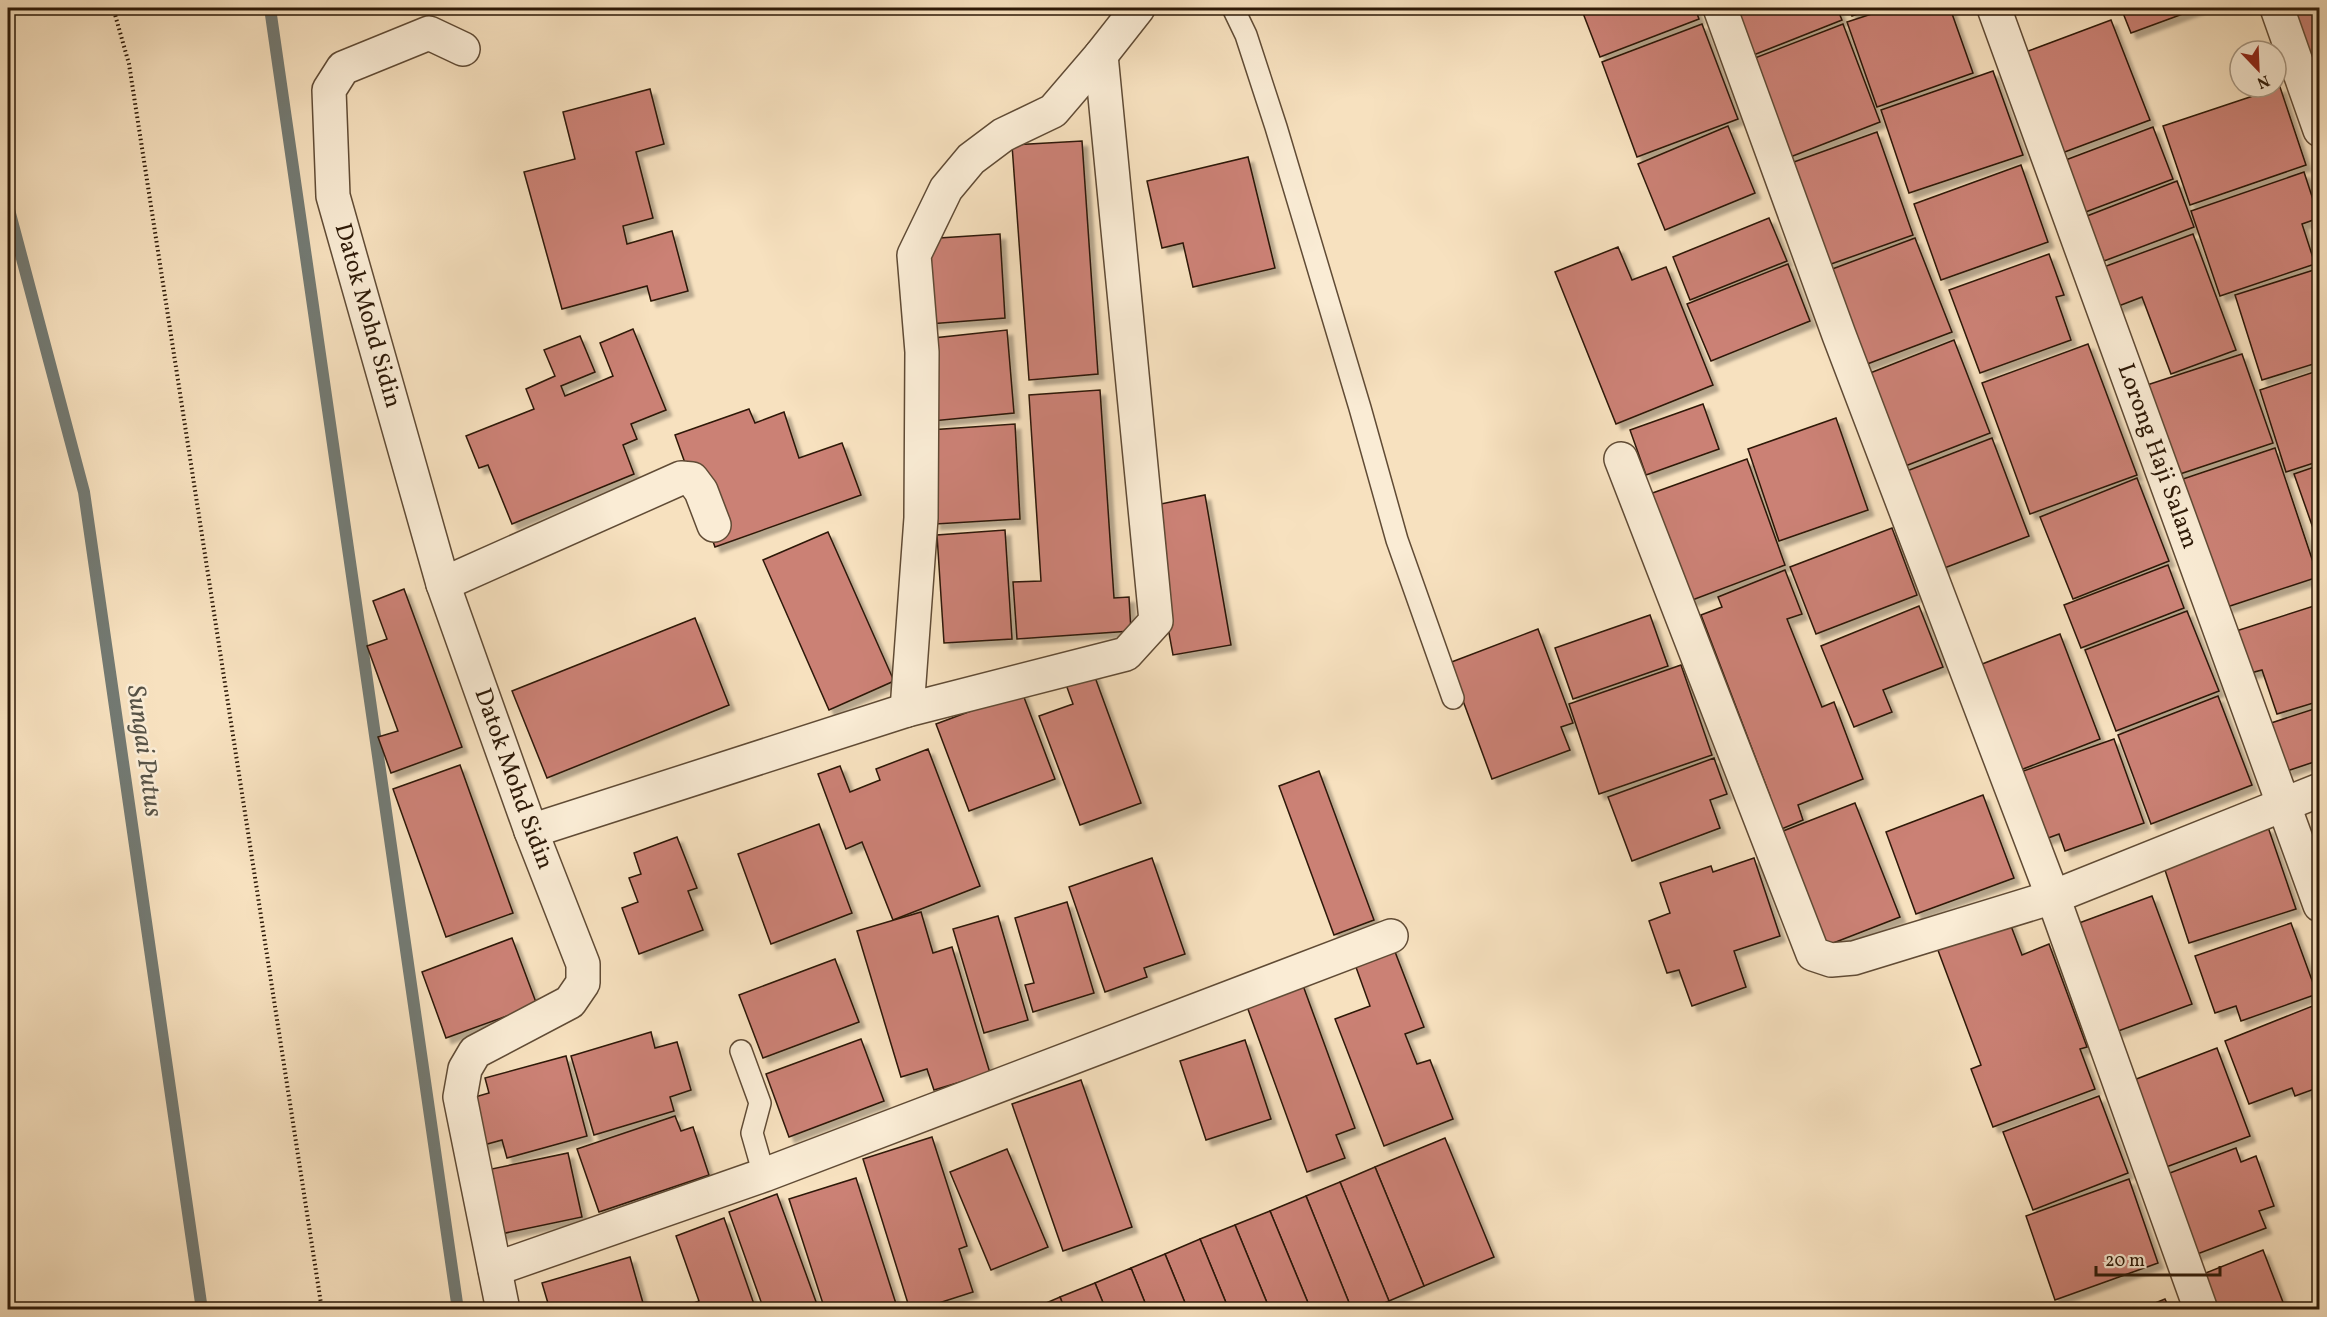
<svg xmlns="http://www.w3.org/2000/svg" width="2327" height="1317" font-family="Vollkorn,serif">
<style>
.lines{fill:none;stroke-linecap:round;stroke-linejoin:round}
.stream{stroke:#737a73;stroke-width:12}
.building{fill:#cb8175;stroke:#2d1907;stroke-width:1.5;filter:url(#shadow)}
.service-casing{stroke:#604b35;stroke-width:24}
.minor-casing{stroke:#604b35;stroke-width:36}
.path{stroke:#2d1907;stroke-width:4;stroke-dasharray:1.5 3;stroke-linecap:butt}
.service{stroke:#faecd5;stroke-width:21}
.minor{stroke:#faecd5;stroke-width:33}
.labels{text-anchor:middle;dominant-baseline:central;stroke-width:5;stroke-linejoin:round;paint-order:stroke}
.street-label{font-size:24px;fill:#2d1907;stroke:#faecd5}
.water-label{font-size:26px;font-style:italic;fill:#565246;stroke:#faecd5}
</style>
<defs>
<filter id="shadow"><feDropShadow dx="5.5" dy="5.5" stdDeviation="1.5" flood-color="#0004"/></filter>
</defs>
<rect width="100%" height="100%" fill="#f7e1bf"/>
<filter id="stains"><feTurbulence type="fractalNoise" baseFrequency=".00333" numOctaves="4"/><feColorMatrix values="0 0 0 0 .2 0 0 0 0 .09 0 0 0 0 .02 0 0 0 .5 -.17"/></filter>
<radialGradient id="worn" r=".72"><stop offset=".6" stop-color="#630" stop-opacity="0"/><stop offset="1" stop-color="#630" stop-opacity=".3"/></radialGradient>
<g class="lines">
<g class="stream">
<path d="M 270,8 L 458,1310"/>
<path d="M 8,206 L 84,492 L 202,1310"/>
</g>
</g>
<g class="building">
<path d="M 1581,8 L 1695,8 L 1699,19 L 1600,57 Z"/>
<path d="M 1721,8 L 1837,8 L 1842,20 L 1741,60 Z"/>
<path d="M 1849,8 L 1875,8 L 1852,16 Z"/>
<path d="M 1890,8 L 1950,8 L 1973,73 L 1877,107 L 1847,22 Z"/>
<path d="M 2121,8 L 2199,8 L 2131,33 Z"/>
<path d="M 2281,8 L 2320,8 L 2320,67 L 2303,73 Z"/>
<path d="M 2111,20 L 2150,120 L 2062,153 L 2023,53 Z"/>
<path d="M 1702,24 L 1738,119 L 1637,157 L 1602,62 Z"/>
<path d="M 1843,24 L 1880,122 L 1780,161 L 1742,63 Z"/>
<path d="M 1993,71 L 2023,155 L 1909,193 L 1881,110 Z"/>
<path d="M 2280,87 L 2306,165 L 2190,205 L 2163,126 Z"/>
<path d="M 650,89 L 664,144 L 636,152 L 653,218 L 623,226 L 627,244 L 672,231 L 688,291 L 651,301 L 647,286 L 562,309 L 524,172 L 575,159 L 563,112 Z"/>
<path d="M 1728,126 L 1755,193 L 1665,230 L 1638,164 Z"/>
<path d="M 2153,127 L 2173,179 L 2083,213 L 2063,161 Z"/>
<path d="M 1877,132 L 1913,235 L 1817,269 L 1780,167 Z"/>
<path d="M 1082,141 L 1098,374 L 1029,380 L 1012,145 Z"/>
<path d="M 1248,157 L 1275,268 L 1193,287 L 1183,243 L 1162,248 L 1147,181 Z"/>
<path d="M 2021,165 L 2048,242 L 1941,280 L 1914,204 Z"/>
<path d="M 2304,172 L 2319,218 L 2302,224 L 2315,264 L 2220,296 L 2191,211 Z"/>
<path d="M 2177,181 L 2194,227 L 2104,261 L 2087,216 Z"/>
<path d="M 1769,218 L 1787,261 L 1690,300 L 1673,257 Z"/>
<path d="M 1000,234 L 1005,318 L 929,324 L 924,239 Z"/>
<path d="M 2193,234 L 2236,350 L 2171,374 L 2142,297 L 2116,307 L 2101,268 Z"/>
<path d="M 1915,238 L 1952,332 L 1854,369 L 1819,274 Z"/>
<path d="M 1618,247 L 1632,280 L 1666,267 L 1713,385 L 1616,424 L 1555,272 Z"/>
<path d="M 2049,254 L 2064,295 L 2056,297 L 2071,340 L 1980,373 L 1949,290 Z"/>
<path d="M 1788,264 L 1810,321 L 1711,361 L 1687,304 Z"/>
<path d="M 2320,268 L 2320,362 L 2262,380 L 2235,295 Z"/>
<path d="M 633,329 L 666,410 L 631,424 L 637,439 L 623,445 L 634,474 L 512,524 L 488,465 L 479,468 L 466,436 L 534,409 L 526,389 L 555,376 L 544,350 L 580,336 L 595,372 L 561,386 L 565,396 L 613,376 L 600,343 Z"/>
<path d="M 1007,330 L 1014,413 L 932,421 L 924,339 Z"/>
<path d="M 1954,340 L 1990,433 L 1895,470 L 1860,377 Z"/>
<path d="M 2088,344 L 2137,475 L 2030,514 L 1982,383 Z"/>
<path d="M 2242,354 L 2273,443 L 2177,475 L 2147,385 Z"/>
<path d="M 2320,370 L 2320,461 L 2286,472 L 2260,390 Z"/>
<path d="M 1100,390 L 1114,598 L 1129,597 L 1131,631 L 1017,639 L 1013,582 L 1041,581 L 1029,395 Z"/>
<path d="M 1703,404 L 1719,449 L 1646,475 L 1630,430 Z"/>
<path d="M 749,409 L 755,423 L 784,412 L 799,458 L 842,443 L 861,495 L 715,547 L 675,435 Z"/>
<path d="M 1836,418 L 1868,510 L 1779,541 L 1748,449 Z"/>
<path d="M 1015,424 L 1020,519 L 935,524 L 929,430 Z"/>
<path d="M 1992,438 L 2029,536 L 1931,573 L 1894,476 Z"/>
<path d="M 2275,448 L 2318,577 L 2227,607 L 2183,479 Z"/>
<path d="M 1747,459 L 1785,565 L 1687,602 L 1647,495 Z"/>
<path d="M 2320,465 L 2320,548 L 2294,474 Z"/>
<path d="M 2137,478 L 2169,561 L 2073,599 L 2040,517 Z"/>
<path d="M 1205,495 L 1231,645 L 1173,655 L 1146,507 Z"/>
<path d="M 1892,528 L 1917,595 L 1816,634 L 1790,567 Z"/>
<path d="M 1005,530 L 1012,639 L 944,643 L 937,535 Z"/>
<path d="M 828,532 L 894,681 L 829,710 L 763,560 Z"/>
<path d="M 2168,565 L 2184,608 L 2081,648 L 2064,605 Z"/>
<path d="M 1785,570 L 1802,614 L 1787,619 L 1822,707 L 1834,702 L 1863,779 L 1798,805 L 1803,820 L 1772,833 L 1760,800 L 1770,796 L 1701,615 L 1722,607 L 1718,597 Z"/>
<path d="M 404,589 L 462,747 L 391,773 L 378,737 L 398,731 L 367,646 L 387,639 L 373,601 Z"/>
<path d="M 2320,604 L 2320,701 L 2277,714 L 2262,670 L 2243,675 L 2230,633 Z"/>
<path d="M 1919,606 L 1943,667 L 1883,690 L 1892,712 L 1854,727 L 1821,646 Z"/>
<path d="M 2187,611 L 2219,691 L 2116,731 L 2085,650 Z"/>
<path d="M 1650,615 L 1668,666 L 1573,699 L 1555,648 Z"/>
<path d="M 695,618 L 729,705 L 547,778 L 512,691 Z"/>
<path d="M 1538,629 L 1573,723 L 1561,727 L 1570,750 L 1492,779 L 1449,663 Z"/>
<path d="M 2060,634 L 2100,739 L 2018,771 L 1977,666 Z"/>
<path d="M 1681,665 L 1712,755 L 1599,794 L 1569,704 Z"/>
<path d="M 1092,669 L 1141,803 L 1080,825 L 1039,716 L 1073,704 L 1064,679 Z"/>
<path d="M 1022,692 L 1055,779 L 969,811 L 936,724 Z"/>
<path d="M 2218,696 L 2252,785 L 2151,824 L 2118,735 Z"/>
<path d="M 2320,707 L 2320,760 L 2287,771 L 2271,723 Z"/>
<path d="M 2114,739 L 2144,823 L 2065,851 L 2059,834 L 2040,841 L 2015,774 Z"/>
<path d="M 928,749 L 980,886 L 893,920 L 862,842 L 846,849 L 818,774 L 840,766 L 850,792 L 880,780 L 876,769 Z"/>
<path d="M 1714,758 L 1727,794 L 1710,800 L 1720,828 L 1632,861 L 1608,797 Z"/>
<path d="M 460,765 L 513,913 L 446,937 L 393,789 Z"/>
<path d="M 1319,771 L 1374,920 L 1334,935 L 1279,786 Z"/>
<path d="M 1983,795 L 2014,878 L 1916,914 L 1886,832 Z"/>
<path d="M 1855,803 L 1900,917 L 1823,947 L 1778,833 Z"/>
<path d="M 819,824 L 852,913 L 771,944 L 738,854 Z"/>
<path d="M 2268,827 L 2296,909 L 2189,943 L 2162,861 Z"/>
<path d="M 677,837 L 697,888 L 688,891 L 703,930 L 639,954 L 622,908 L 638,902 L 629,878 L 641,874 L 634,853 Z"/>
<path d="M 1152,858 L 1185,954 L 1144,968 L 1147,977 L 1105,992 L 1069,887 Z"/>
<path d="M 1754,858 L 1780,936 L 1734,951 L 1746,987 L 1692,1006 L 1679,970 L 1667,973 L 1649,921 L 1670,913 L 1660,883 L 1711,866 L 1713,872 Z"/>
<path d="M 2152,896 L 2192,1004 L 2110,1034 L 2071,926 Z"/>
<path d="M 1067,902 L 1094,993 L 1033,1012 L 1025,985 L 1034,983 L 1015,918 Z"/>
<path d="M 921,912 L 933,953 L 952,947 L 990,1073 L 934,1090 L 927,1069 L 901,1077 L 857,931 Z"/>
<path d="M 998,916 L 1028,1020 L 984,1033 L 953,929 Z"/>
<path d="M 2008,918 L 2022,955 L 2049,944 L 2087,1047 L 2080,1049 L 2095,1089 L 1993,1127 L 1971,1069 L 1981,1065 L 1936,945 Z"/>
<path d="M 2291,923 L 2317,994 L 2241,1021 L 2236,1006 L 2215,1013 L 2195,956 Z"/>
<path d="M 512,938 L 537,1005 L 446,1038 L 422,972 Z"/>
<path d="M 1392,944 L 1424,1027 L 1405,1034 L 1417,1064 L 1430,1060 L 1453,1119 L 1384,1146 L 1335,1019 L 1370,1006 L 1353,959 Z"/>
<path d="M 835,959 L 859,1022 L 763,1058 L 739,995 Z"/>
<path d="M 1301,980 L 1355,1128 L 1336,1135 L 1345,1158 L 1307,1172 L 1245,1001 Z"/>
<path d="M 2320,1003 L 2320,1087 L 2295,1096 L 2292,1088 L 2249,1104 L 2225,1041 Z"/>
<path d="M 651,1032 L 655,1048 L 677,1042 L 691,1090 L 670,1097 L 674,1111 L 594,1135 L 571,1056 Z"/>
<path d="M 861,1039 L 884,1101 L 789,1137 L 766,1074 Z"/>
<path d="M 1245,1040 L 1271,1119 L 1206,1140 L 1180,1061 Z"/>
<path d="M 2217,1048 L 2250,1136 L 2158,1170 L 2126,1083 Z"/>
<path d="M 566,1056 L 587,1136 L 507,1158 L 502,1140 L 480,1146 L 468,1099 L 489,1093 L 485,1078 Z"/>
<path d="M 1081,1080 L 1132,1227 L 1063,1251 L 1012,1104 Z"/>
<path d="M 2099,1096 L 2128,1173 L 2033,1210 L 2003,1132 Z"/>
<path d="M 675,1116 L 681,1131 L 693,1127 L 709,1175 L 599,1212 L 577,1149 Z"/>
<path d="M 932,1137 L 967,1246 L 959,1249 L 973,1292 L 917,1310 L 910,1310 L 863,1159 Z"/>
<path d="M 1445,1138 L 1494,1257 L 1424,1286 L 1375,1167 Z"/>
<path d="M 2236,1148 L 2241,1162 L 2256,1156 L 2274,1206 L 2259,1211 L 2266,1228 L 2184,1259 L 2154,1179 Z"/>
<path d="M 1007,1149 L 1048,1247 L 991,1270 L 950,1172 Z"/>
<path d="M 568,1153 L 582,1217 L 496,1235 L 482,1171 Z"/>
<path d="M 1375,1167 L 1424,1286 L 1389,1301 L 1340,1182 Z"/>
<path d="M 856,1178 L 898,1310 L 825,1310 L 789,1199 Z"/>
<path d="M 2129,1179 L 2158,1263 L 2055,1300 L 2026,1216 Z"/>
<path d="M 1340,1182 L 1389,1301 L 1368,1310 L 1352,1310 L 1306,1196 Z"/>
<path d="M 777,1194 L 819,1310 L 764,1310 L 729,1212 Z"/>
<path d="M 1306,1196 L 1352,1310 L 1311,1310 L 1270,1211 Z"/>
<path d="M 1270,1211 L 1311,1310 L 1270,1310 L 1235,1225 Z"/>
<path d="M 724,1218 L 756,1310 L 676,1310 L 699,1301 L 676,1236 Z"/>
<path d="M 1235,1225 L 1270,1310 L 1229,1310 L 1200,1239 Z"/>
<path d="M 1200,1239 L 1229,1310 L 1188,1310 L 1165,1254 Z"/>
<path d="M 2263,1250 L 2286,1310 L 2186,1310 L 2176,1285 Z"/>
<path d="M 1165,1254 L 1188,1310 L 1148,1310 L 1131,1268 Z"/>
<path d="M 630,1257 L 645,1310 L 550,1310 L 542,1283 Z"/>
<path d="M 1131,1268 L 1148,1310 L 1106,1310 L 1095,1283 Z"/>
<path d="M 1095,1283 L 1106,1310 L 1065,1310 L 1060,1297 Z"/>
<path d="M 1060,1297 L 1065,1310 L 1030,1310 Z"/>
<path d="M 2165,1299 L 2170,1310 L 2138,1310 Z"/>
</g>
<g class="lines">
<g class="service-casing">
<g id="service">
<path d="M 1233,8 L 1246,35 L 1276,127 L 1360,408 L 1397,540 L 1453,698"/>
<path d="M 741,1051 L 760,1103 L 752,1133 L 764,1175"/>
</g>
</g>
<g class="minor-casing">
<g id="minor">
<path d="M 1720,8 L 1839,335 L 2053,897 L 2201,1310"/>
<path id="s1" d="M 1994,8 L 2320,905"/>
<path d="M 2277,8 L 2320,130"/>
<path id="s2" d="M 463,49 L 429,33 L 343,68 L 329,90 L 333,196 L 443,584 L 531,831 L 583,964 L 583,983 L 570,1002 L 475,1052 L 465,1069 L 460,1097 L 503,1310"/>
<path d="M 1621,459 L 1813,954 L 1831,960 L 1854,958 L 2053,897 L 2320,790"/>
<path d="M 443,584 L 681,478 L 692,479 L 701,491 L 714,525"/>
<path d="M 907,710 L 921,518 L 922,352 L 914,255 L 946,189 L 971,159 L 1003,135 L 1053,111 L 1101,55 L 1138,8"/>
<path d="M 531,831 L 907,710 L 1126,654 L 1156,621 L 1101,55"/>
<path d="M 495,1269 L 764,1175 L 1391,936"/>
</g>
</g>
<path class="path" d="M 111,8 L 114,11 L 129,64 L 322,1310"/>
<use href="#service" class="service"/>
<use href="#minor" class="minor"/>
</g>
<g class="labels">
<g class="street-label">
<text stroke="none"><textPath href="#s2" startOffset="387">Datok Mohd Sidin</textPath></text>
<text stroke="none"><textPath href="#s1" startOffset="477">Lorong Haji Salam</textPath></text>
<text stroke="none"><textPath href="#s2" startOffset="873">Datok Mohd Sidin</textPath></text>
</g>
<g class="water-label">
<text transform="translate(144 751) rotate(82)">Sungai Putus</text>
</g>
</g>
<rect width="2327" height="1317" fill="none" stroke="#f7e1bf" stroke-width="30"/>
<rect x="9" y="9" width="2309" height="1299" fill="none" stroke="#2d1907" stroke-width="3"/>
<rect x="15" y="15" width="2297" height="1287" fill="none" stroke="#2d1907" stroke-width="1.5"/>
<g transform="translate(2258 69) rotate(157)"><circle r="28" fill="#faecd5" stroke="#a89883" stroke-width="1.5"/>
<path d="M0-4.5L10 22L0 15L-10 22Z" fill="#8f2418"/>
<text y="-9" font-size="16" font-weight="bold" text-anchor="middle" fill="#2d1907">N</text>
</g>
<path d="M2096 1266v9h124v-9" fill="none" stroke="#2d1907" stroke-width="3"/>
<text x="2105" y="1266" font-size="18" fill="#2d1907" stroke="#faecd5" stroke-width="4.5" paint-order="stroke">20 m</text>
<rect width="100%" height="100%" filter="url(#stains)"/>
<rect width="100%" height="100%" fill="url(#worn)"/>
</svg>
